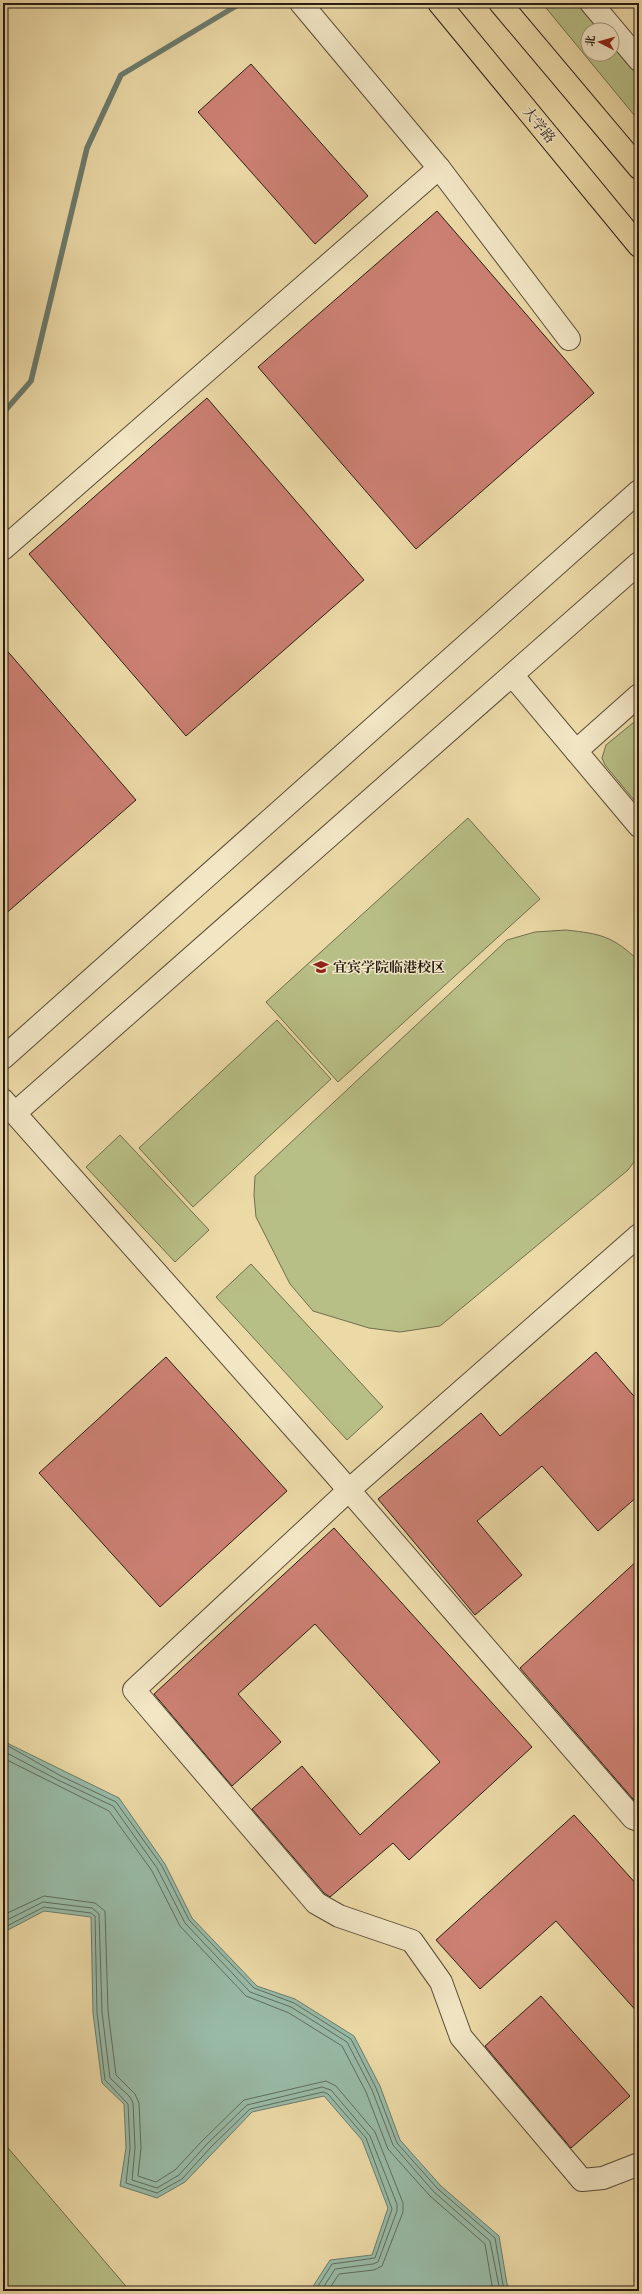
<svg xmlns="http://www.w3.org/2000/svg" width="642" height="2294" font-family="'IM FELL Great Primer','Noto Serif SC',serif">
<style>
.green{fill:#b8bf86;stroke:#706e4e}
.water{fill:#98baa6;stroke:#6b7b6c}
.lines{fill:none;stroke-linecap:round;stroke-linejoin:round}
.shore{stroke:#606c5e;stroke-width:1}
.stream{stroke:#6b7b6c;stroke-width:5.5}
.building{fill:#cc8073;stroke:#281d15}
.minor-casing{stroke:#594c39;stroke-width:24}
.major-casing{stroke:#281d15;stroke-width:24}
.minor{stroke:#f2e6c5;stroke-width:22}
.major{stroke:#ebd9a6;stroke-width:22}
.labels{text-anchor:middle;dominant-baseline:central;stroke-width:3;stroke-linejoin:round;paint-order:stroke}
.street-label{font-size:14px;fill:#281d15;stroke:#f2e6c5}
.poi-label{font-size:14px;font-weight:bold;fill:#281d15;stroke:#f2e6c5;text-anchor:start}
</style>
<rect width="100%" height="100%" fill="#ebd9a6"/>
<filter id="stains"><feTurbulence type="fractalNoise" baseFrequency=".005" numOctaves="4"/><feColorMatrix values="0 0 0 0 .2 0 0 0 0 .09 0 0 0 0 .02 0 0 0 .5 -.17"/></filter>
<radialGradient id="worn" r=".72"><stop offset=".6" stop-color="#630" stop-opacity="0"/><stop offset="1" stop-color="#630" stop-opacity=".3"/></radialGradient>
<g class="green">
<path d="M 542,3 L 585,3 L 608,30 L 588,30 L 588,54 L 612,54 L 612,35 L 639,67 L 639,121 Z"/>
<path d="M 639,718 L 639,806 L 605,765 L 602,758 L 606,745 Z"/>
<path d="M 468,818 L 540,899 L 338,1082 L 266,1002 Z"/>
<path d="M 566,930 C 602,934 612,936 639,961 L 639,1155 L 628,1170 L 440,1326 L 400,1332 L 369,1328 L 313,1311 L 290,1284 L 256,1217 L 254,1195 L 255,1176 L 507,940 L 535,932 Z"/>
<path d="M 277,1020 L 331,1079 L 193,1207 L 139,1148 Z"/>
<path d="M 120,1135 L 209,1230 L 175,1262 L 86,1167 Z"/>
<path d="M 251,1264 L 383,1407 L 347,1440 L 216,1297 Z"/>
<path d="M 3,2142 L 130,2291 L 3,2291 Z"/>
</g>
<path class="water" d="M 3,1738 L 9,1744 L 119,1798 L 165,1864 L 192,1918 L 257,1986 L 295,1999 L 354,2036 L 380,2086 L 400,2140 L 441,2186 L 499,2236 L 507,2284 L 511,2291 L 310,2291 L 330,2260 L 372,2255 L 388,2208 L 362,2140 L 324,2096 L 252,2112 L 185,2182 L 157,2198 L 120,2186 L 126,2148 L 124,2104 L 102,2083 L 93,2013 L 91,1917 L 44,1911 L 6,1931 L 3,1992 Z"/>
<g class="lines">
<g class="shore">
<path d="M 3,1743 L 61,1776 L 116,1802 L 162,1866 L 189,1920 L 254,1988 L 294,2003 L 351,2039 L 376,2088 L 397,2143 L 438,2189 L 495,2238 L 503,2285 L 506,2291"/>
<path d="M 3,1751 L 58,1780 L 113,1806 L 157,1868 L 185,1923 L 250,1992 L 291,2007 L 347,2042 L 372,2090 L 393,2145 L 434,2192 L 490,2241 L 500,2291"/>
<path d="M 3,1758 L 109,1811 L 152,1871 L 180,1926 L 246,1996 L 289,2013 L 342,2046 L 366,2092 L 388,2149 L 430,2196 L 485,2244 L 493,2291"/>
<path d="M 3,1915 L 44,1896 L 95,1903 L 105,1911 L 108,2011 L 116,2075 L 135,2094 L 139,2103 L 141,2148 L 138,2176 L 156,2182 L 175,2170 L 203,2140 L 244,2100 L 326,2081 L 336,2086 L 375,2132 L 403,2203 L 403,2212 L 382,2266 L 374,2270 L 339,2274 L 328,2291"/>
<path d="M 3,1922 L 43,1902 L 92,1908 L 99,1914 L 102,2012 L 110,2078 L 130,2097 L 133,2103 L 135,2148 L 132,2180 L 157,2188 L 179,2175 L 207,2144 L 247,2105 L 322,2087 L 331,2090 L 370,2136 L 397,2204 L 397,2211 L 378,2262 L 373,2264 L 335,2269 L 321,2291"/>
<path d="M 3,1928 L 44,1907 L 91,1913 L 95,1916 L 97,2012 L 105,2080 L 128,2104 L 130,2148 L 126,2183 L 157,2193 L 182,2179 L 211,2147 L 250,2109 L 323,2092 L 328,2094 L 366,2138 L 392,2209 L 375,2258 L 332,2264 L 315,2291"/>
</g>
<path class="stream" d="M 3,413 L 31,381 L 87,148 L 121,75 L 241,3"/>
</g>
<g class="building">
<path d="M 251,64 L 368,196 L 315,244 L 198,112 Z"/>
<path d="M 437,211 L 594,393 L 416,549 L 258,367 Z"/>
<path d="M 207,398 L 364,580 L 186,736 L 29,554 Z"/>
<path d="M 3,646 L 136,800 L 3,916 Z"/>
<path d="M 596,1352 L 639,1402 L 639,1495 L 598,1531 L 542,1466 L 477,1521 L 522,1575 L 475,1615 L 378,1499 L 481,1413 L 500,1436 Z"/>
<path d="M 166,1357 L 287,1491 L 160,1607 L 39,1473 Z"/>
<path d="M 334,1528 L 532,1747 L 409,1860 L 393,1843 L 330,1897 L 324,1893 L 252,1809 L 302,1766 L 360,1835 L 440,1762 L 315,1624 L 238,1694 L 281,1742 L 232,1786 L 154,1694 Z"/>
<path d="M 639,1559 L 639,1806 L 520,1668 Z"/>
<path d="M 574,1815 L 639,1887 L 639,2014 L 556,1921 L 480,1989 L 436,1940 Z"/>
<path d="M 541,1996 L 630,2096 L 571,2148 L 485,2046 Z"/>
</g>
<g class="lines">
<g class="minor-casing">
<g id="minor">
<path d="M 301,3 L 439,168 L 569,339"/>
<path d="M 591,3 L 639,60"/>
<path d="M 3,549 L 439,168"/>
<path d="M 513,676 L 639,826"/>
<path d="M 576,751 L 639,695"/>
<path d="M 3,1058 L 639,491"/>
<path d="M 3,1100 L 334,1473 L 633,1818 L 639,1820"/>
<path d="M 15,1113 L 639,563"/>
<path d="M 639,1235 L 349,1490 L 134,1690 L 316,1903 L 339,1916 L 412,1941 L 441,1982 L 461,2037 L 582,2180 L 603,2178 L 639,2164"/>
</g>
</g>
<g class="major-casing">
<g id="major">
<path d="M 439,3 L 639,246"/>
<path d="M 500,3 L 639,168"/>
</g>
</g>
<use href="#minor" class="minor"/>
<use href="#major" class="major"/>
</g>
<defs>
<g id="university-bare" transform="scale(1.2)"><path d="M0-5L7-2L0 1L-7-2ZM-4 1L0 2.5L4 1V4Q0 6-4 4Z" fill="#8f2418" stroke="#f2e6c5" stroke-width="2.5" paint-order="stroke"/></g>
</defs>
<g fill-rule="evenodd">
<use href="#university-bare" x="321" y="967"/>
</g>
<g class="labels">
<g class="street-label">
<text transform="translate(539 125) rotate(51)">大学路</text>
</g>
<g class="poi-label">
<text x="333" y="967">宜宾学院临港校区</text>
</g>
</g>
<rect width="642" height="2294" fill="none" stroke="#ebd9a6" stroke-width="16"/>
<rect x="4" y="4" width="634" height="2286" fill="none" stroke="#281d15" stroke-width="2"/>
<rect x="8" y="8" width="626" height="2278" fill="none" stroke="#281d15"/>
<g transform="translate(600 42) rotate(276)"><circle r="19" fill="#f2e6c5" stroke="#a1967f"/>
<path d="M0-3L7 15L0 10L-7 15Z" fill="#8f2418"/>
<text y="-6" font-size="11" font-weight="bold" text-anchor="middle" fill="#281d15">北</text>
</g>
<rect width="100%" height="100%" filter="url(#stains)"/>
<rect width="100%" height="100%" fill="url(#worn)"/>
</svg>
